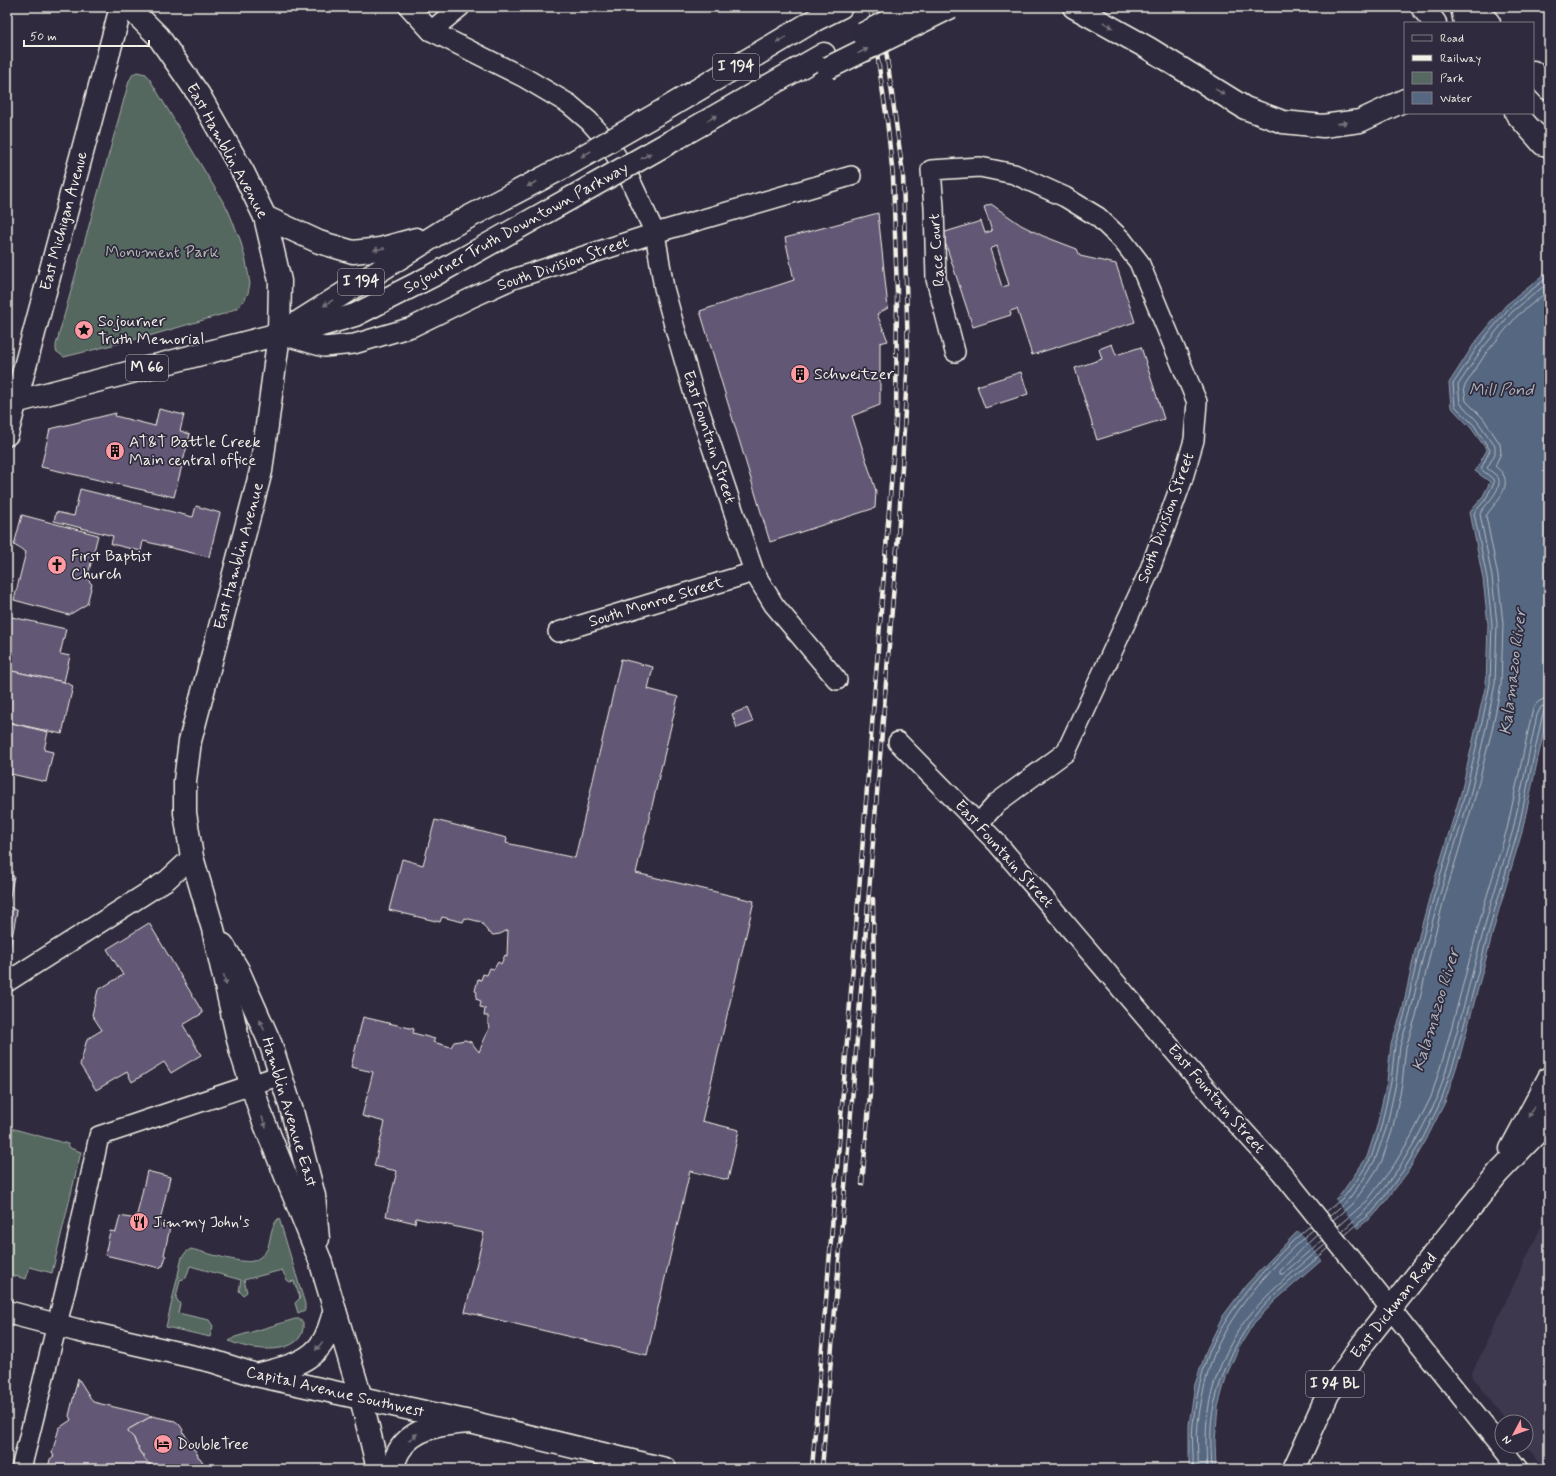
<svg xmlns="http://www.w3.org/2000/svg" width="1556" height="1476" font-family="Mynerve,sans-serif">
<style>
.built{fill:#3e384e}
.green{fill:#556861;stroke:#a4aca4}
.water{fill:#566781;stroke:#959eaa}
.pier{fill:#2f2a3d}
.lines{fill:none;stroke-linecap:round;stroke-linejoin:round}
.shore{stroke:#b5babf;stroke-width:1}
.building{fill:#625875;stroke:#f4f1e8;fill-rule:evenodd}
.street-casing{stroke:#f4f1e8;stroke-width:22}
.secondary-casing{stroke:#f4f1e8;stroke-width:25}
.primary-casing{stroke:#f4f1e8;stroke-width:25}
.highway-casing{stroke:#f4f1e8;stroke-width:25}
.street{stroke:#2f2a3d;stroke-width:19}
.secondary{stroke:#2f2a3d;stroke-width:22}
.primary{stroke:#2f2a3d;stroke-width:22}
.highway{stroke:#2f2a3d;stroke-width:22}
.rail-casing{stroke:#f4f1e8;stroke-width:4.5}
.rail{stroke:#2f2a3d;stroke-width:3;stroke-dasharray:9;stroke-linecap:butt}
.highway-bridge-casing{stroke:#f4f1e8;stroke-width:25;stroke-linecap:butt}
.highway-bridge{stroke:#2f2a3d;stroke-width:22}
.oneway{fill:#747079}
.labels{text-anchor:middle;dominant-baseline:central;stroke-width:3.5;stroke-linejoin:round;paint-order:stroke}
.shield{fill:#2f2a3d;stroke:#b9b5b5;stroke-width:1}
.shield-label{font-size:15px;font-weight:bold;fill:#f4f1e8}
.street-label{font-size:16px;fill:#f4f1e8;stroke:#2f2a3d}
.park-label{font-size:16px;fill:#b4bab2;stroke:#2f2a3d}
.poi-label{font-size:16px;fill:#f4f1e8;stroke:#2f2a3d;text-anchor:start}
.water-label{font-size:17px;font-style:italic;fill:#adb3ba;stroke:#2f2a3d}
</style>
<rect width="100%" height="100%" fill="#2f2a3d"/>
<filter id="ink" filterUnits="userSpaceOnUse"><feTurbulence type="fractalNoise" baseFrequency=".025" numOctaves="2"/><feDisplacementMap in="SourceGraphic" scale="8" xChannelSelector="R" yChannelSelector="G"/><feConvolveMatrix kernelMatrix="1 2 1 2 8 2 1 2 1" color-interpolation-filters="sRGB"/></filter>
<g filter="url(#ink)">
<path class="built" d="M 1549,1210 L 1549,1469 L 1545,1469 L 1526,1444 L 1526,1422 L 1508,1422 L 1471,1375 Z"/>
<g class="green">
<path d="M 137,72 L 146,74 L 149,78 L 228,210 L 240,239 L 246,261 L 250,284 L 248,293 L 244,301 L 238,307 L 227,313 L 149,336 L 64,357 L 56,351 L 56,345 L 129,81 L 133,74 Z"/>
<path d="M 7,1127 L 68,1144 L 70,1148 L 81,1152 L 52,1273 L 30,1267 L 26,1279 L 7,1274 Z"/>
<path d="M 279,1218 L 305,1304 L 305,1310 L 298,1313 L 295,1303 L 300,1298 L 294,1281 L 290,1282 L 287,1280 L 282,1270 L 244,1280 L 247,1292 L 243,1295 L 239,1291 L 241,1280 L 190,1266 L 186,1278 L 180,1280 L 176,1298 L 180,1304 L 178,1313 L 209,1320 L 213,1326 L 210,1337 L 166,1327 L 182,1257 L 186,1252 L 191,1249 C 204,1252 241,1264 253,1261 C 259,1259 266,1253 268,1247 C 271,1237 271,1224 279,1218 Z"/>
<path d="M 295,1319 L 299,1319 L 303,1322 C 307,1358 249,1351 229,1341 L 235,1337 Z"/>
</g>
<path class="water" d="M 1549,271 L 1549,707 L 1522,832 L 1498,913 L 1460,1056 L 1445,1102 L 1425,1142 L 1407,1173 L 1378,1211 L 1276,1300 L 1254,1323 L 1239,1347 L 1227,1374 L 1218,1407 L 1215,1441 L 1216,1469 L 1189,1469 L 1189,1425 L 1195,1384 L 1207,1349 L 1223,1316 L 1247,1284 L 1295,1234 L 1341,1194 L 1367,1157 L 1377,1126 L 1387,1081 L 1391,1044 L 1402,1012 L 1415,951 L 1430,895 L 1461,793 L 1486,684 L 1488,624 L 1483,579 L 1470,512 L 1482,498 L 1490,482 L 1475,471 L 1487,450 L 1471,428 L 1451,407 L 1449,383 L 1474,344 L 1506,305 Z"/>
<path class="pier" d="M 1334,1198 L 1359,1230 L 1323,1261 L 1297,1229 Z"/>
<g class="lines">
<g class="shore">
<path d="M 1326,1212 L 1344,1197 L 1359,1177 L 1371,1158 L 1381,1127 L 1391,1082 L 1395,1045 L 1405,1013 L 1419,952 L 1434,896 L 1465,794 L 1481,727 L 1490,684 L 1492,624 L 1487,578 L 1474,513 L 1485,500 L 1494,483 L 1493,479 L 1481,469 L 1490,450 L 1474,425 L 1455,406 L 1453,384 L 1478,346 L 1509,308 L 1549,276"/>
<path d="M 1330,1216 L 1348,1200 L 1363,1180 L 1375,1160 L 1386,1129 L 1396,1083 L 1400,1046 L 1410,1014 L 1424,953 L 1439,897 L 1470,796 L 1486,728 L 1495,684 L 1497,624 L 1492,577 L 1480,514 C 1484,505 1506,487 1497,476 C 1494,473 1490,471 1487,468 L 1495,454 L 1495,446 L 1478,422 L 1460,403 L 1458,385 L 1482,349 L 1512,312 L 1549,282"/>
<path d="M 1333,1220 L 1352,1204 L 1368,1183 L 1381,1163 L 1392,1131 L 1402,1084 L 1406,1047 L 1416,1016 L 1430,954 L 1444,899 L 1475,797 L 1492,730 L 1501,685 L 1503,624 L 1498,576 L 1486,516 C 1493,505 1510,490 1504,476 C 1502,471 1498,469 1495,466 L 1501,453 L 1500,444 L 1483,418 L 1466,401 L 1464,387 L 1486,353 L 1517,316 L 1549,290"/>
<path d="M 1338,1226 L 1367,1201 L 1394,1165 L 1412,1135 L 1431,1097 L 1445,1052 L 1483,909 L 1507,829 L 1532,713 C 1534,704 1539,699 1549,698"/>
<path d="M 1342,1231 L 1371,1205 L 1399,1168 L 1417,1138 L 1437,1099 L 1451,1054 L 1489,910 L 1513,830 L 1537,715 L 1541,707 L 1549,704"/>
<path d="M 1317,1234 L 1305,1245 L 1280,1271 L 1280,1274 L 1283,1274 L 1322,1240"/>
<path d="M 1345,1235 L 1375,1209 L 1403,1171 L 1422,1140 L 1441,1101 L 1456,1055 L 1494,912 L 1518,831 L 1542,717 L 1544,711 L 1549,709"/>
<path d="M 1193,1469 C 1194,1454 1191,1438 1193,1424 C 1196,1399 1201,1373 1210,1350 C 1230,1305 1273,1257 1310,1226"/>
<path d="M 1198,1469 C 1199,1454 1196,1438 1198,1423 C 1201,1399 1206,1375 1215,1352 C 1233,1308 1277,1260 1314,1229"/>
<path d="M 1207,1469 C 1206,1448 1205,1426 1209,1405 C 1214,1377 1230,1339 1248,1317 C 1270,1290 1299,1267 1326,1244"/>
<path d="M 1212,1469 C 1211,1448 1209,1425 1214,1405 C 1221,1376 1233,1346 1251,1322 C 1270,1295 1304,1270 1329,1248"/>
</g>
</g>
<g class="building">
<path d="M 991,204 L 1021,225 L 1043,236 L 1077,249 L 1080,256 L 1116,264 L 1135,322 L 1032,355 L 1017,309 L 1010,311 L 1011,315 L 973,327 L 942,233 L 981,221 L 985,233 L 992,231 L 984,207 ZM 997,246 L 1009,285 L 1002,287 L 990,249 Z"/>
<path d="M 878,213 L 888,308 L 877,314 L 888,341 L 880,343 L 880,405 L 852,416 L 876,491 L 875,508 L 770,542 L 700,311 L 794,280 L 785,238 Z"/>
<path d="M 1112,344 L 1116,355 L 1141,347 L 1164,419 L 1097,440 L 1075,368 L 1102,359 L 1099,349 Z"/>
<path d="M 1021,372 L 1028,394 L 985,408 L 977,386 Z"/>
<path d="M 159,409 L 184,415 L 180,431 L 190,434 L 174,497 L 41,467 L 50,429 L 116,413 L 115,416 L 155,426 Z"/>
<path d="M 80,489 L 193,517 L 196,506 L 220,513 L 209,557 L 143,541 L 141,551 L 111,544 L 113,536 L 54,521 L 56,512 L 74,516 Z"/>
<path d="M 22,515 L 98,535 L 87,579 L 92,584 L 87,604 L 69,615 L 14,600 L 26,552 L 14,545 Z"/>
<path d="M 7,616 L 66,629 L 60,654 L 70,656 L 64,682 L 7,670 Z"/>
<path d="M 621,659 L 653,667 L 648,689 L 678,697 L 636,873 L 754,901 L 702,1121 L 739,1130 L 728,1180 L 690,1171 L 647,1355 L 465,1312 L 484,1233 L 416,1218 L 415,1223 L 386,1216 L 397,1171 L 374,1166 L 385,1122 L 362,1116 L 373,1072 L 351,1067 L 363,1017 L 414,1029 L 413,1033 L 435,1039 L 433,1042 L 451,1047 L 454,1042 L 465,1040 L 471,1042 L 479,1052 L 490,1026 L 488,1025 L 488,1016 L 484,1016 L 485,1008 L 480,1007 L 481,1001 L 476,999 L 477,992 L 475,991 L 478,979 L 481,980 L 483,974 L 487,975 L 490,968 L 494,969 L 498,962 L 501,964 L 505,955 L 507,956 L 508,930 L 500,934 L 493,935 L 488,932 L 481,922 L 465,918 L 463,922 L 442,917 L 440,922 L 389,910 L 402,859 L 423,865 L 435,820 L 507,838 L 506,843 L 575,858 Z"/>
<path d="M 7,670 L 64,682 L 73,686 L 62,734 L 7,722 Z"/>
<path d="M 747,708 L 753,722 L 737,728 L 732,714 Z"/>
<path d="M 7,722 L 48,732 L 44,750 L 53,752 L 46,782 L 7,773 Z"/>
<path d="M 7,875 L 14,876 L 8,906 L 17,911 L 9,954 L 7,953 Z"/>
<path d="M 149,923 L 203,1013 L 183,1025 L 201,1055 L 171,1073 L 164,1062 L 132,1082 L 127,1072 L 96,1090 L 80,1065 L 87,1039 L 102,1030 L 92,1015 L 98,990 L 123,975 L 107,949 Z"/>
<path d="M 147,1171 L 170,1177 L 159,1225 L 170,1227 L 164,1255 L 166,1256 L 163,1266 L 161,1266 L 160,1268 L 105,1255 L 110,1231 L 116,1232 L 120,1216 L 136,1219 Z"/>
<path d="M 78,1378 L 93,1402 L 152,1416 L 129,1429 L 128,1432 L 134,1438 L 137,1446 L 139,1447 L 138,1449 L 142,1455 L 144,1455 L 144,1458 L 148,1463 L 150,1464 L 151,1469 L 48,1469 L 50,1459 L 54,1456 L 52,1453 L 59,1428 L 71,1420 L 69,1416 Z"/>
<path d="M 152,1416 L 175,1421 L 179,1424 L 183,1430 L 182,1432 L 184,1433 L 188,1440 L 189,1441 L 193,1449 L 194,1449 L 198,1455 L 198,1457 L 200,1458 L 204,1464 L 203,1466 L 207,1469 L 151,1469 L 150,1464 L 148,1463 L 144,1458 L 144,1455 L 142,1455 L 138,1449 L 139,1447 L 137,1446 L 134,1438 L 128,1432 L 129,1429 Z"/>
</g>
<g class="lines">
<g class="street-casing">
<g id="street">
<path d="M 409,7 L 431,31 L 525,78 L 569,104 L 589,121 L 605,139 L 626,171 L 655,233 L 664,288 L 674,325 L 694,394 L 754,572 L 774,605 L 837,680"/>
<path d="M 431,31 L 460,7"/>
<path d="M 279,334 L 324,347 L 354,344 L 412,327 L 473,297 L 513,279 L 655,233 L 851,176"/>
<path d="M 955,352 L 936,279 L 934,207 L 931,170 L 980,167 L 1014,174 L 1065,197 L 1098,217 L 1122,240 L 1139,262 L 1197,402 L 1194,440 L 1182,481 L 1149,572 L 1066,752 L 998,802 L 979,823"/>
<path d="M 558,632 L 754,572"/>
<path d="M 898,742 L 997,843 L 1219,1104 L 1281,1172 L 1519,1469"/>
<path d="M 7,982 L 167,880 L 192,857"/>
<path d="M 21,1469 L 72,1264 L 99,1136 L 281,1075"/>
</g>
</g>
<g class="secondary-casing">
<g id="secondary">
<path d="M 7,434 L 121,7"/>
<path d="M 7,1312 L 76,1330 L 212,1361 L 256,1375 L 470,1422 L 665,1469"/>
</g>
</g>
<g class="primary-casing">
<g id="primary">
<path d="M 1422,7 L 1435,23"/>
<path d="M 1475,7 L 1489,23"/>
<path d="M 1533,72 L 1549,89"/>
<path d="M 1516,113 L 1543,144"/>
<path d="M 7,404 L 279,334"/>
<path d="M 1511,1149 L 1549,1078"/>
<path d="M 1294,1469 L 1328,1394 L 1364,1342 L 1498,1173 L 1549,1120"/>
</g>
</g>
<g class="highway-casing">
<g id="highway">
<path d="M 129,7 L 158,36 L 199,95 L 244,174 L 265,217 L 280,281 L 279,334 L 261,471 L 190,741 L 185,781 L 185,813 L 192,857 L 213,929 L 241,1052 L 262,1117 L 320,1260 L 361,1398 L 378,1469"/>
<path d="M 1074,7 L 1148,48 L 1245,108 L 1283,122 L 1323,126 L 1360,121 L 1405,100"/>
<path d="M 1462,7 L 1465,23"/>
<path d="M 657,114 L 815,20 L 841,7"/>
<path d="M 1531,130 L 1549,146"/>
<path d="M 679,137 L 824,54"/>
<path d="M 265,217 L 319,242 L 353,252 L 380,249 L 416,239"/>
<path d="M 289,328 L 444,230 L 566,166"/>
<path d="M 279,334 L 315,327 L 355,315 L 434,275 L 587,189"/>
<path d="M 223,945 L 238,970 L 271,1045 L 292,1111 L 314,1196 L 318,1239"/>
<path d="M 256,1375 C 280,1369 311,1364 324,1340 C 329,1332 331,1320 335,1311"/>
<path d="M 392,1469 C 394,1463 396,1456 399,1451 C 414,1426 444,1424 470,1422"/>
</g>
</g>
<use href="#street" class="street"/>
<use href="#secondary" class="secondary"/>
<use href="#primary" class="primary"/>
<use href="#highway" class="highway"/>
<g class="rail-casing">
<g id="rail">
<path d="M 862,1184 L 870,1094 L 874,988 L 873,899"/>
<path d="M 812,1469 L 839,1143 L 896,421 L 897,292 L 893,177 L 887,120 L 870,7"/>
<path d="M 822,1469 L 899,523 L 908,354 L 903,174 L 880,7"/>
</g>
</g>
<use href="#rail" class="rail"/>
<g class="highway-bridge-casing">
<g id="highway-bridge">
<path d="M 863,34 L 915,7"/>
<path d="M 828,68 L 951,7"/>
<path d="M 566,166 L 657,114"/>
<path d="M 587,189 L 679,137"/>
</g>
</g>
<use href="#highway-bridge" class="highway-bridge"/>
</g>
<defs><path id="oneway-solid" d="M-6-.8H1V-3.2L6.5 0L1 3.2V.8H-6Z"/></defs>
<g class="oneway">
<use href="#oneway-solid" transform="translate(1108 25) rotate(30)"/>
<use href="#oneway-solid" transform="translate(781 40) rotate(149)"/>
<use href="#oneway-solid" transform="translate(863 51) rotate(-26)"/>
<use href="#oneway-solid" transform="translate(1220 92) rotate(32)"/>
<use href="#oneway-solid" transform="translate(712 118) rotate(-30)"/>
<use href="#oneway-solid" transform="translate(1342 123) rotate(-7)"/>
<use href="#oneway-solid" transform="translate(586 154) rotate(150)"/>
<use href="#oneway-solid" transform="translate(646 156) rotate(-30)"/>
<use href="#oneway-solid" transform="translate(532 184) rotate(152)"/>
<use href="#oneway-solid" transform="translate(379 249) rotate(169)"/>
<use href="#oneway-solid" transform="translate(328 303) rotate(148)"/>
<use href="#oneway-solid" transform="translate(225 980) rotate(77)"/>
<use href="#oneway-solid" transform="translate(262 1025) rotate(-114)"/>
<use href="#oneway-solid" transform="translate(1531 1112) rotate(118)"/>
<use href="#oneway-solid" transform="translate(264 1122) rotate(69)"/>
<use href="#oneway-solid" transform="translate(319 1346) rotate(130)"/>
<use href="#oneway-solid" transform="translate(413 1437) rotate(-38)"/>
</g>
</g>
<defs>
<g id="sight-disc" transform="scale(1)"><circle r="9.5" fill="#ff9aa2" stroke="#2f2a3d"/><path d="M0-6L1.8-2.2L6-1.7L2.9 1.2L3.7 5.4L0 3.3L-3.7 5.4L-2.9 1.2L-6-1.7L-1.8-2.2Z" fill="#111"/></g>
<g id="building-disc" transform="scale(1)"><circle r="9.5" fill="#ff9aa2" stroke="#2f2a3d"/><path d="M-4-6H4V6H1V3H-1V6H-4ZM-2.5-4.3h1.7v1.8h-1.7ZM.8-4.3h1.7v1.8H.8ZM-2.5-1h1.7V.8h-1.7ZM.8-1h1.7V.8H.8Z" fill="#111"/></g>
<g id="church-disc" transform="scale(1)"><circle r="9.5" fill="#ff9aa2" stroke="#2f2a3d"/><path d="M-1.2-6h2.4v3.5h3.3v2.4h-3.3V6h-2.4V-.1h-3.3v-2.4h3.3Z" fill="#111"/></g>
<g id="restaurant-disc" transform="scale(1)"><circle r="9.5" fill="#ff9aa2" stroke="#2f2a3d"/><path d="M-5-6h1v4h1v-4h1v4h1v-4h1v5L-1.5 .5V6h-2V.5L-5-1ZM5-6V6H3V1.5H1.5Q1.5-4 5-6Z" fill="#111"/></g>
<g id="hotel-disc" transform="scale(1)"><circle r="9.5" fill="#ff9aa2" stroke="#2f2a3d"/><path d="M-6-4.5h1.5V1H6V5H4.5V3h-9V5H-6ZM-4 0a1.8 1.8 0 1 1 3.6 0ZM.5 0V-2.5h3Q6-2.5 6 0Z" fill="#111"/></g>
</defs>
<g fill-rule="evenodd">
<use href="#sight-disc" x="84" y="330"/>
<use href="#building-disc" x="800" y="374"/>
<use href="#building-disc" x="115" y="451"/>
<use href="#church-disc" x="57" y="565"/>
<use href="#restaurant-disc" x="139" y="1222"/>
<use href="#hotel-disc" x="163" y="1444"/>
</g>
<g class="labels">
<g class="shield">
<rect x="713" y="54" width="46" height="26" rx="3"/>
<rect x="338" y="269" width="46" height="26" rx="3"/>
<rect x="126" y="355" width="42" height="26" rx="3"/>
<rect x="1306" y="1371" width="58" height="26" rx="3"/>
</g>
<g class="shield-label">
<text x="736" y="67">I 194</text>
<text x="361" y="282">I 194</text>
<text x="147" y="368">M 66</text>
<text x="1335" y="1384">I 94 BL</text>
</g>
<g class="street-label">
<text transform="translate(227 151) rotate(61)">East Hamblin Avenue</text>
<text transform="translate(64 221) rotate(-75)">East Michigan Avenue</text>
<text transform="translate(516 228) rotate(-29)">Sojourner Truth Downtown Parkway</text>
<text transform="translate(937 250) rotate(-94)">Race Court</text>
<text transform="translate(563 264) rotate(-19)">South Division Street</text>
<text transform="translate(709 437) rotate(72)">East Fountain Street</text>
<text transform="translate(1166 518) rotate(-70)">South Division Street</text>
<text transform="translate(239 556) rotate(-75)">East Hamblin Avenue</text>
<text transform="translate(656 602) rotate(-17)">South Monroe Street</text>
<text transform="translate(1004 854) rotate(48)">East Fountain Street</text>
<text transform="translate(1216 1099) rotate(49)">East Fountain Street</text>
<text transform="translate(289 1112) rotate(73)">Hamblin Avenue East</text>
<text transform="translate(1394 1306) rotate(-52)">East Dickman Road</text>
<text transform="translate(335 1392) rotate(13)">Capital Avenue Southwest</text>
</g>
<g class="park-label">
<text x="162" y="252">Monument Park</text>
</g>
<g class="poi-label">
<text x="98" y="321">Sojourner<tspan x="98" dy="18">Truth Memorial</tspan></text>
<text x="814" y="374">Schweitzer</text>
<text x="129" y="442">AT&amp;T Battle Creek<tspan x="129" dy="18">Main central office</tspan></text>
<text x="71" y="556">First Baptist<tspan x="71" dy="18">Church</tspan></text>
<text x="153" y="1222">Jimmy John's</text>
<text x="177" y="1444">DoubleTree</text>
</g>
<g class="water-label">
<text x="1501" y="390">Mill Pond</text>
<text transform="translate(1513 672) rotate(-83)">Kalamazoo River</text>
<text transform="translate(1436 1010) rotate(-73)">Kalamazoo River</text>
</g>
</g>
<rect width="1556" height="1476" fill="none" stroke="#2f2a3d" stroke-width="24"/>
<rect x="12" y="12" width="1532" height="1452" fill="none" stroke="#f4f1e8" stroke-width="1.5" filter="url(#ink)"/>
<rect x="1404" y="22" width="130" height="92" fill="#2f2a3d" stroke="#7e7a81"/>
<rect x="1412" y="35" width="20" height="6" fill="#2f2a3d" stroke="#7e7a81"/>
<text x="1440" y="42" font-size="12" fill="#f4f1e8">Road</text>
<rect x="1412" y="55" width="20" height="6" fill="#f4f1e8" stroke="#7e7a81"/>
<text x="1440" y="62" font-size="12" fill="#f4f1e8">Railway</text>
<rect x="1412" y="72" width="20" height="12" fill="#556861" stroke="#7e7a81"/>
<text x="1440" y="82" font-size="12" fill="#f4f1e8">Park</text>
<rect x="1412" y="92" width="20" height="12" fill="#566781" stroke="#7e7a81"/>
<text x="1440" y="102" font-size="12" fill="#f4f1e8">Water</text>
<g transform="translate(1514 1434) rotate(229)"><circle r="19" fill="#2f2a3d" stroke="#7e7a81"/>
<path d="M0-3L7 15L0 10L-7 15Z" fill="#ff9aa2"/>
<text y="-6" font-size="11" font-weight="bold" text-anchor="middle" fill="#f4f1e8">N</text>
</g>
<path d="M24 40v6h125v-6" fill="none" stroke="#f4f1e8" stroke-width="2"/>
<text x="30" y="40" font-size="12" fill="#f4f1e8" stroke="#2f2a3d" stroke-width="3" paint-order="stroke">50 m</text>
</svg>
